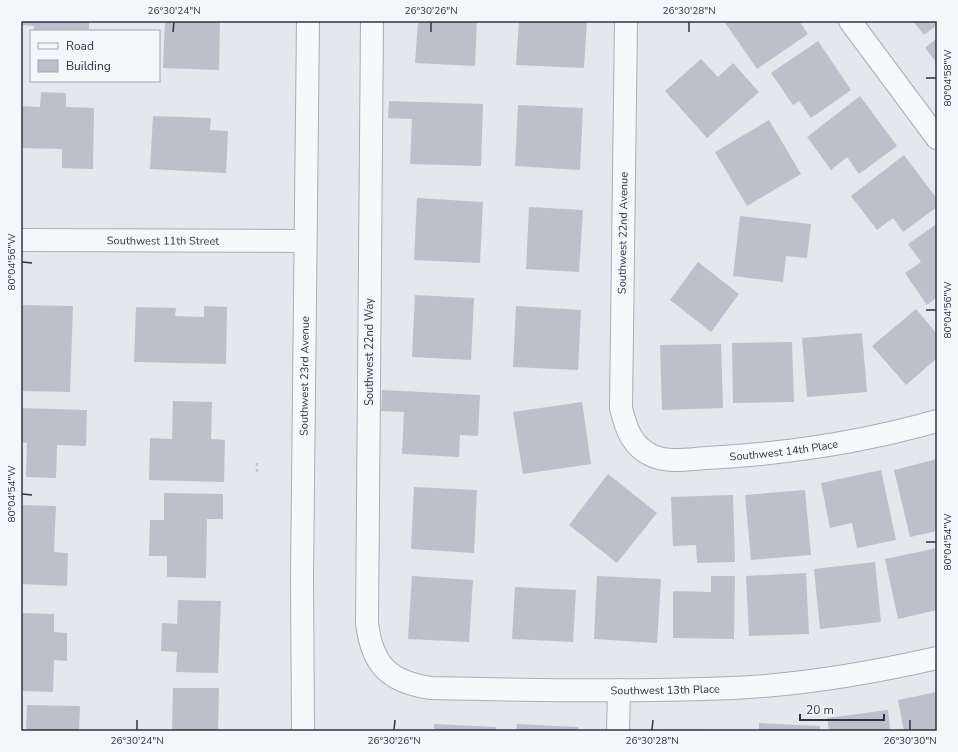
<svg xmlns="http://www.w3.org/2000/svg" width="958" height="752" font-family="'Nunito Sans',sans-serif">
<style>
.building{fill:#bbc0ca}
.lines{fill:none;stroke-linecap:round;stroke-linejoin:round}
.minor-casing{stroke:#a9aeb7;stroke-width:24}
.tertiary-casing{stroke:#a9aeb7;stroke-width:24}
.path{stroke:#c2c5cb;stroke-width:2.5;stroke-dasharray:3 3;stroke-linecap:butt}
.minor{stroke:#f7f8fa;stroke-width:22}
.tertiary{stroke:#f7f8fa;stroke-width:22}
.ticks{fill:none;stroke:#2b3445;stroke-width:1.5}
.labels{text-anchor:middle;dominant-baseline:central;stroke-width:3.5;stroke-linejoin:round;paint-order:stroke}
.street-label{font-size:11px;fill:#2b3445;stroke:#f4f6f9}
.neatline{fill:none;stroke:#2b3445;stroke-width:1.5}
.ticks-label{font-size:10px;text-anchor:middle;fill:#2b3445}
</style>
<rect width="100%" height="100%" fill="#e4e7ec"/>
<g class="building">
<path d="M 21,21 L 89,21 L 89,31 L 34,31 L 34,26 L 21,25 Z"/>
<path d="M 165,21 L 220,21 L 219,70 L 163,68 Z"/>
<path d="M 418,21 L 477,21 L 475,66 L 415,63 Z"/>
<path d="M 519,21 L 587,21 L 584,68 L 516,65 Z"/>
<path d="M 724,21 L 799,21 L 808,34 L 757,69 Z"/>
<path d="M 913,21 L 937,21 L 937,25 L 924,35 Z"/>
<path d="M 937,38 L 937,63 L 925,48 Z"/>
<path d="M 818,41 L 851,90 L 811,118 L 799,101 L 793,105 L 771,73 Z"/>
<path d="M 701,59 L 718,77 L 733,63 L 759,92 L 707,138 L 665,91 Z"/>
<path d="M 41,92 L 66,93 L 66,107 L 94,108 L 93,169 L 62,168 L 62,149 L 21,148 L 21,106 L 40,107 Z"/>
<path d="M 860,96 L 897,146 L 859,174 L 847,157 L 831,170 L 807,137 Z"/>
<path d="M 389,101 L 483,104 L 481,166 L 410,164 L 412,119 L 388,118 Z"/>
<path d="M 518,105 L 583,108 L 580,170 L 515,166 Z"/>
<path d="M 153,116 L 211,118 L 210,130 L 228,131 L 226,173 L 150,169 Z"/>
<path d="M 769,120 L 801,174 L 747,206 L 715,152 Z"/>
<path d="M 904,155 L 937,199 L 937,207 L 903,232 L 893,218 L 877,230 L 851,196 Z"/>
<path d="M 417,198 L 483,202 L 480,263 L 414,260 Z"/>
<path d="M 529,207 L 583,210 L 579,272 L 526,269 Z"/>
<path d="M 740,216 L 811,224 L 807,258 L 786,256 L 783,282 L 733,276 Z"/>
<path d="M 937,224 L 937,297 L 927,305 L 905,273 L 921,262 L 908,244 Z"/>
<path d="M 698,262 L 739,294 L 711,332 L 670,300 Z"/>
<path d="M 415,295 L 474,298 L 471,360 L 412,357 Z"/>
<path d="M 21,305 L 73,306 L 70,392 L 21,391 Z"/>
<path d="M 204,306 L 227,307 L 226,364 L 134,362 L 136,307 L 176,308 L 175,316 L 204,317 Z"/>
<path d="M 516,306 L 581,310 L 578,370 L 513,367 Z"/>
<path d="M 916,309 L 937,334 L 937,358 L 906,385 L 872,346 Z"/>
<path d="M 862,333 L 867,392 L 807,397 L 802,338 Z"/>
<path d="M 792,342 L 794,402 L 733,403 L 732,343 Z"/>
<path d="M 721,344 L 723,408 L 662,410 L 660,345 Z"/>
<path d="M 382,390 L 480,395 L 478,436 L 460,435 L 459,457 L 402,454 L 404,412 L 381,411 Z"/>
<path d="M 173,401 L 212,402 L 211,439 L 225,440 L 224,482 L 149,480 L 150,438 L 172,439 Z"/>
<path d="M 582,402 L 591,464 L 523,474 L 513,412 Z"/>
<path d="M 21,408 L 87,410 L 86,446 L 57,445 L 56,478 L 26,477 L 27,443 L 21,442 Z"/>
<path d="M 937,459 L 937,531 L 910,537 L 894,470 Z"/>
<path d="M 881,470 L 896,540 L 857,548 L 852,523 L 830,528 L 821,483 Z"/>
<path d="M 608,474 L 657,513 L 617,563 L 569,525 Z"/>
<path d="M 414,487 L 477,490 L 474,553 L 411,549 Z"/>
<path d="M 805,490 L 811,555 L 751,560 L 745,495 Z"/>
<path d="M 164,493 L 223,494 L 223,519 L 207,519 L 206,578 L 167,577 L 167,556 L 149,556 L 150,520 L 164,520 Z"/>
<path d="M 733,495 L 735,562 L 697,563 L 696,545 L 673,546 L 671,497 Z"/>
<path d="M 21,505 L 56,506 L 54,552 L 68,553 L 67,586 L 21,584 Z"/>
<path d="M 937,548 L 937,610 L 898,619 L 885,559 Z"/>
<path d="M 875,562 L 881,622 L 820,629 L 814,569 Z"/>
<path d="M 806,573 L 809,634 L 749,636 L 746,576 Z"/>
<path d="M 412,576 L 473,580 L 469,642 L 408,639 Z"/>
<path d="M 597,576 L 661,579 L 657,643 L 594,639 Z"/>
<path d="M 711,576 L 735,576 L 734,639 L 673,638 L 673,591 L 711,592 Z"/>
<path d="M 515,587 L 576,590 L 573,642 L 512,639 Z"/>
<path d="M 178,600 L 221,601 L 218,673 L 176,672 L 177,652 L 161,651 L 162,623 L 177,624 Z"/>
<path d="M 21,613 L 54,614 L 54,632 L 67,633 L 67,661 L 54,660 L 53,692 L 21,691 Z"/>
<path d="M 173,688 L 219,688 L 218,731 L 172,731 Z"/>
<path d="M 937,692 L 937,731 L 904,731 L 898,700 Z"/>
<path d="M 27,705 L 80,706 L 79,731 L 26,731 Z"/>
<path d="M 888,710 L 890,731 L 829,731 L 827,718 Z"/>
<path d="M 759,723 L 820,726 L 820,731 L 759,731 Z"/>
<path d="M 434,724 L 496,727 L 496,731 L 434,731 Z"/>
<path d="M 517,724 L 578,727 L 578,731 L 516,731 Z"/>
<path d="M 666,729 L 716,730 L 716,731 L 666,731 Z"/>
</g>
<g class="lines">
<g class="minor-casing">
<g id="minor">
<path id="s1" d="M 372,21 L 367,623 C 372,665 389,682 431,688 C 532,690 633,692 733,688 C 801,685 871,673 937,658"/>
<path id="s2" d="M 626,21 L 621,408 C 626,429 632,447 653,456 C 669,463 690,459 707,458 C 784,454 863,442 937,421"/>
<path d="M 850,21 L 937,138"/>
<path id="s3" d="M 21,240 L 305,241"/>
<path d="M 618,731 L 619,690"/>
</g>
</g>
<g class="tertiary-casing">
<g id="tertiary">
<path id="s4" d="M 303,731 L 302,577 L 308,21"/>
</g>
</g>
<path class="path" d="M 257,472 L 257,462"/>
<use href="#minor" class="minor"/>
<use href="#tertiary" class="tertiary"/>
</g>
<path class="ticks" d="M 173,32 L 174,22M 431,32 L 431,22M 689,32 L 689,22M 926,78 L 936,78M 22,262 L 32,263M 926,310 L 936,310M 22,494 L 32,495M 926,542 L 936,542M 137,730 L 137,720M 394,730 L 395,720M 652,730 L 653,720M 910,730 L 910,720"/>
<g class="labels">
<g class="street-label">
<text transform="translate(623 233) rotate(-89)">Southwest 22nd Avenue</text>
<text stroke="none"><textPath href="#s3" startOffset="142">Southwest 11th Street</textPath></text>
<text transform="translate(369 352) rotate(-90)">Southwest 22nd Way</text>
<text stroke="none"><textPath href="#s4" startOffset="355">Southwest 23rd Avenue</textPath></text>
<text stroke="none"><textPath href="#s2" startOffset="579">Southwest 14th Place</textPath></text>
<text stroke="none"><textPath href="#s1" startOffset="937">Southwest 13th Place</textPath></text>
</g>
</g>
<rect width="958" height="752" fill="none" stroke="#f4f6f9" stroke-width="44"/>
<rect x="30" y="30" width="130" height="52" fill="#f4f6f9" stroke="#a4a8b1"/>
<rect x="38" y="43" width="20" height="6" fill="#f7f8fa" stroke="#a4a8b1"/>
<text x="66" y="50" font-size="12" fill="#2b3445">Road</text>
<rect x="38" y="60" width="20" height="12" fill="#bbc0ca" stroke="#a4a8b1"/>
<text x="66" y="70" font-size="12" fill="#2b3445">Building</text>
<path d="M800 714v6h84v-6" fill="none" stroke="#2b3445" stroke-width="2"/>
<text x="806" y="714" font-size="12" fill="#2b3445" stroke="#f4f6f9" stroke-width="3" paint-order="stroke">20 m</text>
<rect x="22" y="22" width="914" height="708" class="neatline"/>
<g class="ticks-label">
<text x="174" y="14">26°30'24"N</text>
<text x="431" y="14">26°30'26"N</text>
<text x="689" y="14">26°30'28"N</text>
<text transform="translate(947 78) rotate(-90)" y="4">80°04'58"W</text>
<text transform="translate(11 262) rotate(-90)" y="4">80°04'56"W</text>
<text transform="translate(947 310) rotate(-90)" y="4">80°04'56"W</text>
<text transform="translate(11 494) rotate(-90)" y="4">80°04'54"W</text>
<text transform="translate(947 542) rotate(-90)" y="4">80°04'54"W</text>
<text x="137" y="744">26°30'24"N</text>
<text x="394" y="744">26°30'26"N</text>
<text x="652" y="744">26°30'28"N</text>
<text x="910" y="744">26°30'30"N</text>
</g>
</svg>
